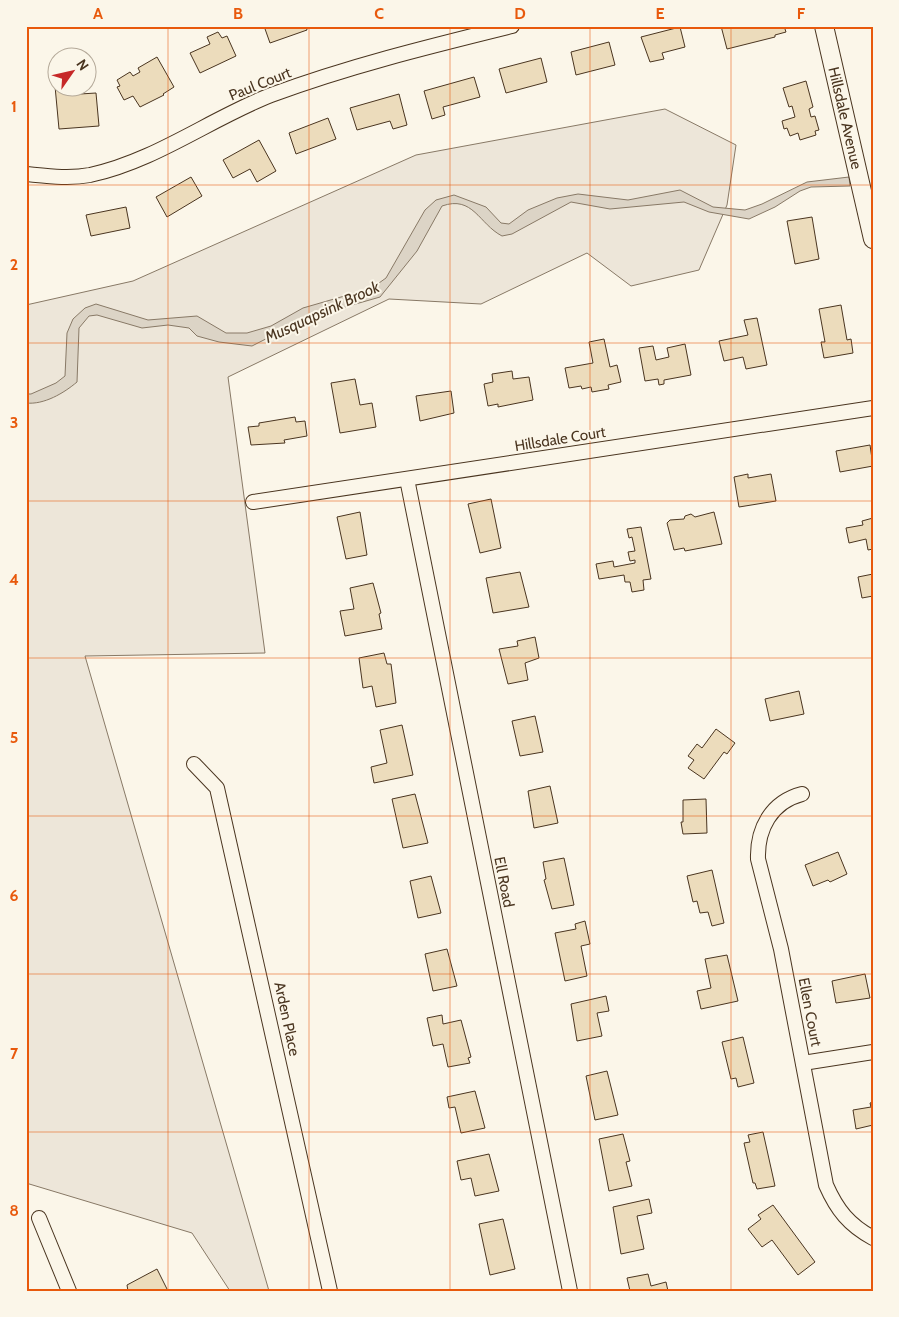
<svg xmlns="http://www.w3.org/2000/svg" width="899" height="1317" font-family="Cabin,sans-serif">
<style>
.green{fill:#ede6d9;stroke:#887966}
.water{fill:#dcd4c6;stroke:#887966}
.building{fill:#ecdcbc;stroke:#4a3520}
.lines{fill:none;stroke-linecap:round;stroke-linejoin:round}
.minor-casing{stroke:#4a3520;stroke-width:16}
.tertiary-casing{stroke:#4a3520;stroke-width:20}
.minor{stroke:#fbf6e9;stroke-width:14}
.tertiary{stroke:#fbf6e9;stroke-width:18}
.grid{fill:none;stroke:#e8590c;stroke-width:1;stroke-opacity:0.55}
.labels{text-anchor:middle;dominant-baseline:central;stroke-width:4;stroke-linejoin:round;paint-order:stroke}
.street-label{font-size:15px;fill:#4a3520;stroke:#fbf6e9}
.water-label{font-size:16px;font-style:italic;fill:#4a3520;stroke:#fbf6e9}
.neatline{fill:none;stroke:#e8590c;stroke-width:2}
.grid-label{font-size:16px;text-anchor:middle;font-weight:bold;fill:#e8590c}
</style>
<rect width="100%" height="100%" fill="#fbf6e9"/>
<path class="green" d="M 665,109 L 736,145 L 727,205 L 699,270 L 631,286 L 587,253 L 481,304 L 389,299 L 228,377 L 265,653 L 85,656 L 269,1291 L 230,1291 L 192,1233 L 26,1183 L 26,305 L 133,281 L 416,155 Z"/>
<path class="water" d="M 849,177 L 850,186 L 811,187 L 800,191 L 775,207 L 749,219 L 709,212 L 684,202 L 610,209 L 571,202 L 512,234 L 502,236 C 479,224 473,195 442,206 L 417,251 L 380,297 L 307,318 L 252,346 L 219,342 L 197,336 L 189,328 L 168,325 L 142,328 L 97,315 L 89,316 L 79,328 L 77,382 C 64,393 44,405 26,403 L 26,394 L 31,394 L 56,383 L 65,376 L 67,333 L 73,319 L 85,308 L 96,304 L 148,320 L 197,316 L 226,333 L 247,333 L 271,326 L 303,308 L 372,288 L 386,278 L 425,210 L 436,200 L 454,195 L 486,207 L 501,223 L 509,224 L 528,210 L 557,198 L 578,194 L 628,200 L 680,190 L 713,207 L 745,210 L 762,204 L 807,182 Z"/>
<g class="building">
<path d="M 264,26 L 306,26 L 307,30 L 270,43 Z"/>
<path d="M 721,26 L 784,26 L 786,32 L 775,35 L 775,37 L 727,49 Z"/>
<path d="M 680,27 L 685,47 L 662,53 L 664,59 L 650,62 L 641,37 Z"/>
<path d="M 218,32 L 222,38 L 227,36 L 236,56 L 200,73 L 190,53 L 210,44 L 207,37 Z"/>
<path d="M 609,42 L 615,65 L 576,75 L 571,52 Z"/>
<path d="M 157,57 L 174,87 L 163,94 L 164,95 L 140,107 L 133,96 L 124,100 L 117,87 L 120,86 L 117,80 L 130,72 L 133,76 L 140,72 L 138,68 Z"/>
<path d="M 541,58 L 547,82 L 506,93 L 499,69 Z"/>
<path d="M 474,77 L 480,97 L 443,107 L 445,115 L 432,119 L 424,91 Z"/>
<path d="M 806,81 L 813,107 L 809,109 L 811,117 L 815,116 L 819,130 L 815,131 L 816,135 L 800,140 L 798,133 L 790,136 L 787,128 L 784,129 L 782,121 L 795,117 L 792,106 L 789,107 L 783,88 Z"/>
<path d="M 55,86 L 80,88 L 80,94 L 96,93 L 99,126 L 59,129 Z"/>
<path d="M 399,94 L 407,125 L 393,129 L 390,121 L 357,130 L 350,108 Z"/>
<path d="M 328,118 L 336,139 L 296,154 L 289,133 Z"/>
<path d="M 259,140 L 276,171 L 257,182 L 250,169 L 233,178 L 223,160 Z"/>
<path d="M 191,177 L 202,196 L 167,217 L 156,197 Z"/>
<path d="M 126,207 L 130,228 L 91,236 L 86,215 Z"/>
<path d="M 812,217 L 819,259 L 795,264 L 787,221 Z"/>
<path d="M 841,305 L 847,340 L 851,339 L 853,353 L 824,358 L 821,342 L 825,342 L 819,309 Z"/>
<path d="M 757,318 L 767,365 L 746,369 L 743,357 L 724,361 L 719,341 L 748,335 L 744,320 Z"/>
<path d="M 604,339 L 610,367 L 617,365 L 621,382 L 608,385 L 609,389 L 592,392 L 591,387 L 582,389 L 581,386 L 569,388 L 565,368 L 593,363 L 589,342 Z"/>
<path d="M 685,344 L 691,375 L 664,380 L 664,384 L 659,385 L 658,379 L 645,381 L 639,348 L 653,346 L 656,360 L 669,357 L 667,348 Z"/>
<path d="M 512,371 L 513,379 L 529,377 L 533,400 L 498,407 L 498,404 L 488,406 L 484,384 L 493,382 L 492,374 Z"/>
<path d="M 355,379 L 360,405 L 372,403 L 376,427 L 340,433 L 331,383 Z"/>
<path d="M 451,391 L 454,413 L 420,421 L 416,396 Z"/>
<path d="M 295,417 L 296,422 L 305,421 L 307,436 L 284,440 L 285,443 L 251,445 L 248,427 L 259,426 L 259,423 Z"/>
<path d="M 870,445 L 873,466 L 840,472 L 836,451 Z"/>
<path d="M 748,474 L 748,478 L 771,474 L 776,501 L 739,507 L 734,477 Z"/>
<path d="M 491,499 L 501,548 L 480,553 L 468,504 Z"/>
<path d="M 360,512 L 367,555 L 346,559 L 337,517 Z"/>
<path d="M 714,512 L 722,544 L 685,551 L 684,548 L 674,550 L 667,523 L 670,520 L 684,519 L 685,516 L 691,514 L 695,517 Z"/>
<path d="M 873,518 L 873,549 L 868,550 L 866,539 L 849,543 L 846,528 L 863,525 L 862,521 Z"/>
<path d="M 641,527 L 651,579 L 643,580 L 644,590 L 632,592 L 630,582 L 625,582 L 624,575 L 599,579 L 596,564 L 613,561 L 614,567 L 635,563 L 635,560 L 630,561 L 628,552 L 635,551 L 632,537 L 629,538 L 627,529 Z"/>
<path d="M 520,572 L 529,607 L 493,613 L 486,578 Z"/>
<path d="M 873,574 L 873,596 L 862,598 L 858,577 Z"/>
<path d="M 373,583 L 381,613 L 379,614 L 382,629 L 345,636 L 340,611 L 354,609 L 350,588 Z"/>
<path d="M 535,637 L 539,658 L 525,663 L 528,680 L 508,684 L 499,649 L 518,646 L 517,641 Z"/>
<path d="M 384,653 L 387,664 L 391,664 L 396,703 L 376,707 L 372,686 L 363,688 L 359,658 Z"/>
<path d="M 799,691 L 804,714 L 770,721 L 765,699 Z"/>
<path d="M 535,716 L 543,752 L 520,756 L 512,721 Z"/>
<path d="M 402,725 L 413,775 L 374,783 L 371,767 L 387,763 L 380,730 Z"/>
<path d="M 716,729 L 735,743 L 727,754 L 724,752 L 704,779 L 688,768 L 694,760 L 688,756 L 697,744 L 702,748 Z"/>
<path d="M 550,786 L 558,823 L 534,828 L 528,791 Z"/>
<path d="M 415,794 L 428,843 L 403,848 L 392,799 Z"/>
<path d="M 706,799 L 707,833 L 683,834 L 681,822 L 683,822 L 683,800 Z"/>
<path d="M 838,852 L 847,874 L 830,882 L 828,880 L 813,886 L 805,865 Z"/>
<path d="M 564,858 L 574,905 L 552,909 L 544,880 L 546,879 L 543,862 Z"/>
<path d="M 712,870 L 724,923 L 712,926 L 708,912 L 700,913 L 697,901 L 693,902 L 687,876 Z"/>
<path d="M 431,876 L 441,913 L 418,918 L 410,881 Z"/>
<path d="M 585,921 L 590,944 L 581,946 L 587,976 L 565,981 L 555,933 L 576,929 L 575,924 Z"/>
<path d="M 447,949 L 457,986 L 433,991 L 425,954 Z"/>
<path d="M 727,955 L 738,1001 L 701,1009 L 697,991 L 711,988 L 705,959 Z"/>
<path d="M 865,974 L 870,998 L 836,1003 L 832,981 Z"/>
<path d="M 606,996 L 609,1011 L 597,1013 L 602,1036 L 577,1041 L 571,1004 Z"/>
<path d="M 442,1015 L 443,1024 L 461,1020 L 471,1057 L 468,1058 L 470,1063 L 448,1067 L 443,1044 L 433,1046 L 427,1018 Z"/>
<path d="M 743,1037 L 754,1083 L 738,1087 L 736,1078 L 731,1079 L 722,1042 Z"/>
<path d="M 607,1071 L 618,1115 L 595,1120 L 586,1076 Z"/>
<path d="M 475,1091 L 485,1128 L 461,1133 L 455,1107 L 449,1108 L 447,1097 Z"/>
<path d="M 873,1102 L 873,1125 L 856,1129 L 853,1110 L 871,1107 L 870,1103 Z"/>
<path d="M 763,1132 L 775,1186 L 757,1189 L 755,1183 L 753,1183 L 744,1143 L 750,1142 L 748,1135 Z"/>
<path d="M 623,1134 L 630,1161 L 626,1162 L 632,1186 L 609,1191 L 599,1139 Z"/>
<path d="M 489,1154 L 499,1191 L 475,1196 L 471,1178 L 461,1180 L 457,1161 Z"/>
<path d="M 649,1199 L 652,1213 L 637,1216 L 644,1249 L 621,1254 L 613,1207 Z"/>
<path d="M 773,1205 L 815,1262 L 798,1275 L 772,1240 L 762,1247 L 748,1229 L 761,1219 L 758,1215 Z"/>
<path d="M 503,1219 L 515,1269 L 490,1275 L 479,1224 Z"/>
<path d="M 157,1269 L 168,1291 L 128,1291 L 127,1285 Z"/>
<path d="M 648,1274 L 651,1286 L 666,1282 L 668,1291 L 630,1291 L 627,1278 Z"/>
</g>
<g class="lines">
<g class="minor-casing">
<g id="minor">
<path d="M 26,174 C 47,176 69,179 90,175 C 155,161 210,119 271,95 C 349,66 431,46 512,26"/>
<path d="M 407,479 L 570,1291"/>
<path d="M 253,502 L 873,408"/>
<path d="M 194,764 L 217,788 L 330,1291"/>
<path d="M 802,794 C 771,802 757,829 758,859 L 781,949 L 826,1185 C 837,1210 849,1225 873,1238"/>
<path d="M 803,1063 L 873,1052"/>
<path d="M 39,1218 L 69,1291"/>
</g>
</g>
<g class="tertiary-casing">
<path id="tertiary" d="M 824,26 L 873,239"/>
</g>
<use href="#minor" class="minor"/>
<use href="#tertiary" class="tertiary"/>
</g>
<path class="grid" d="M 168,26 L 168,1291M 309,26 L 309,1291M 450,26 L 450,1291M 590,26 L 590,1291M 731,26 L 731,1291M 26,185 L 873,185M 26,343 L 873,343M 26,501 L 873,501M 26,658 L 873,658M 26,816 L 873,816M 26,974 L 873,974M 26,1132 L 873,1132"/>
<g class="labels">
<g class="street-label">
<text transform="translate(260 84) rotate(-22)">Paul Court</text>
<text transform="translate(845 118) rotate(77)">Hillsdale Avenue</text>
<text transform="translate(560 439) rotate(-9)">Hillsdale Court</text>
<text transform="translate(504 882) rotate(79)">Ell Road</text>
<text transform="translate(810 1012) rotate(79)">Ellen Court</text>
<text transform="translate(287 1019) rotate(78)">Arden Place</text>
</g>
<g class="water-label">
<text transform="translate(322 312) rotate(-25)">Musquapsink Brook</text>
</g>
</g>
<rect width="899" height="1317" fill="none" stroke="#fbf6e9" stroke-width="55"/>
<g transform="translate(72 72) rotate(56)"><circle r="24" fill="#fbf6e9" stroke="#b4a999"/>
<path d="M0-4L9 19L0 12L-9 19Z" fill="#c62828"/>
<text y="-8" font-size="14" font-weight="bold" text-anchor="middle" fill="#4a3520">N</text>
</g>
<rect x="28" y="28" width="844" height="1262" class="neatline"/>
<g class="grid-label">
<text x="98" y="19">A</text>
<text x="238" y="19">B</text>
<text x="379" y="19">C</text>
<text x="520" y="19">D</text>
<text x="660" y="19">E</text>
<text x="801" y="19">F</text>
<text x="14" y="112">1</text>
<text x="14" y="270">2</text>
<text x="14" y="428">3</text>
<text x="14" y="585">4</text>
<text x="14" y="743">5</text>
<text x="14" y="901">6</text>
<text x="14" y="1059">7</text>
<text x="14" y="1216">8</text>
</g>
</svg>
